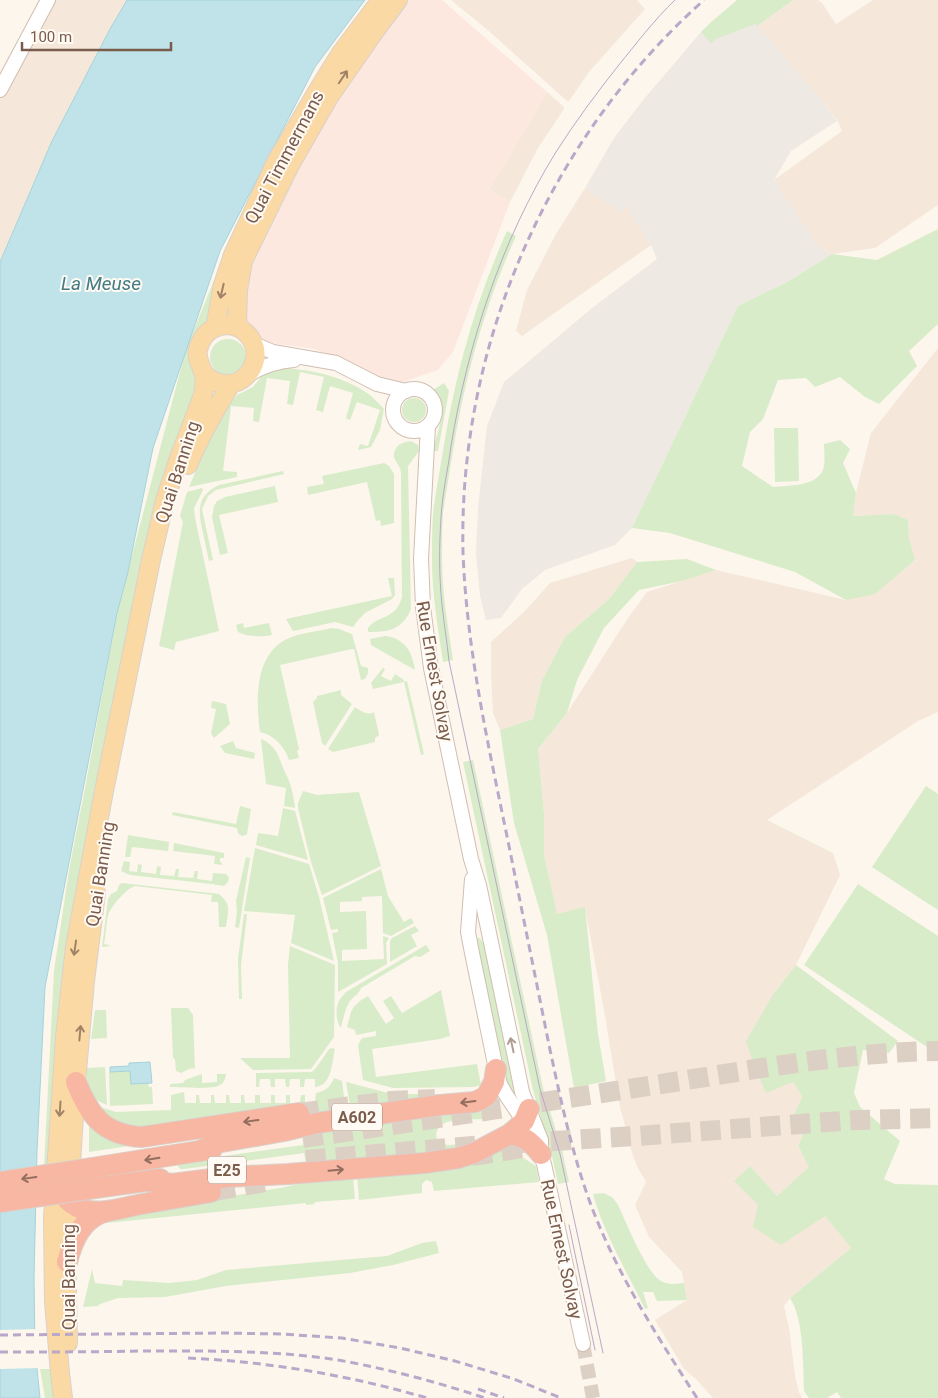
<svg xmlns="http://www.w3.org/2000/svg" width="938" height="1398" font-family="Roboto,sans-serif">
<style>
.residential{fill:#f5e8da}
.commercial{fill:#fde8e0}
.industrial{fill:#efe9e4}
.green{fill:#d8ecc9}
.water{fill:#bfe3e8;stroke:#a5d3da}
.pier{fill:#fdf6ec}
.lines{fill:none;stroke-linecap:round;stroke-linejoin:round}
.minor-tunnel{stroke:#dcd0c4;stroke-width:14;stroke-dasharray:14 7;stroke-linecap:butt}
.highway-tunnel{stroke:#dcd0c4;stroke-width:20;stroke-dasharray:20 10;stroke-linecap:butt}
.minor-casing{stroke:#d1beb0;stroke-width:16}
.major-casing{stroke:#dad1cd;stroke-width:20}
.highway-casing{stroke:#dad1cd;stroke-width:22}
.minor{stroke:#fff;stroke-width:14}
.major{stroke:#fbd9a5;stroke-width:18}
.highway{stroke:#f7b7a3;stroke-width:20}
.tram{stroke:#b9a8c9;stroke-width:1}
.rail{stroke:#b9a8c9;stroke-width:3;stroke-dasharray:8 5;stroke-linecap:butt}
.highway-bridge-casing{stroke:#dad1cd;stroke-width:22;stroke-linecap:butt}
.highway-bridge{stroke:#f7b7a3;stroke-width:20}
.oneway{stroke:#a18267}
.oneway2{stroke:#af9d94}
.oneway3{stroke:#936e5e}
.labels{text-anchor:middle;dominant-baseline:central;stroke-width:4;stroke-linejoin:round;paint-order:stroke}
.shield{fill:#fffaf3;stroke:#a28b7f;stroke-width:1}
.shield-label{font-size:16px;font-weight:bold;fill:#7a5c4d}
.street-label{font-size:18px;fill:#7a5c4d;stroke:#fffaf3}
.water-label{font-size:19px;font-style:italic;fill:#437c86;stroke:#fffaf3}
</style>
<rect width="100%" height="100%" fill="#fdf6ec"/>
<g class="residential">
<path d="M 39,0 L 127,0 L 110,29 L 52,141 L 0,262 L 0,77 Z"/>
<path d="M 451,0 L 637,0 L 645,9 L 589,72 L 569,101 L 567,101 L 490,32 Z"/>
<path d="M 793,0 L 818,0 L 822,3 L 836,24 L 873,0 L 938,0 L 938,205 L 875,248 L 832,254 L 818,246 L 774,180 L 842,131 L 837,120 L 824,103 L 757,26 Z"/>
<path d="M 547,92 L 563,106 L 564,109 L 538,148 L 510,202 L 489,190 Z"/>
<path d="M 585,188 L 591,192 L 626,206 L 651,245 L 522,336 L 516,331 L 527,290 L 556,234 Z"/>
<path d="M 938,348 L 938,712 L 918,721 L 767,820 L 833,853 L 840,875 L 796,965 L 774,993 L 793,1081 L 802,1096 L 792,1120 L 804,1136 L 798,1147 L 810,1167 L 777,1196 L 750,1166 L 735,1181 L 825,1216 L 851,1248 L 790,1298 L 784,1306 L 789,1327 L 795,1376 L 799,1392 L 802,1398 L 713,1398 L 696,1379 L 684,1369 L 655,1320 L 687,1300 L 682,1272 L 649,1237 L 635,1205 L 646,1182 L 638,1168 L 633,1156 L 620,1107 L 605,1016 L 585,908 L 557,915 L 544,854 L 544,813 L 538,749 L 567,713 L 626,621 L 647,592 L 716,570 L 846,600 L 915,561 L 909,538 L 908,520 L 895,514 L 853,516 L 856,493 L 871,433 Z"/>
<path d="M 632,558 L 637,562 L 609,599 L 565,637 L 542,680 L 533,719 L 500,730 L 493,713 L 491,676 L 491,642 L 526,610 L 550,583 Z"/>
</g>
<path class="commercial" d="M 406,0 L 442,0 L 547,92 L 489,190 L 510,202 L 453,352 L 438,370 L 403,382 L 390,381 L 314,349 L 263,342 L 244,323 L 248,265 L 335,96 Z"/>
<path class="industrial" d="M 737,2 L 824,103 L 837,121 L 791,151 L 774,180 L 818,246 L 832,254 L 789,281 L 738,306 L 632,528 L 615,545 L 545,570 L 522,589 L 501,618 L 486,620 L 480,596 L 476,553 L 478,508 L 487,426 L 504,382 L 592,308 L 657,259 L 651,245 L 626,206 L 620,212 L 585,188 L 614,138 L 644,99 L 701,32 Z"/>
<g class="green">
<path d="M 737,0 L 793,0 L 757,26 L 755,24 L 716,39 L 711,43 L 701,32 L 710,23 Z"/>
<path d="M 938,229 L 938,324 L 909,351 L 917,366 L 879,404 L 865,397 L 840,377 L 815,387 L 806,378 L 778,380 L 763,419 L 750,432 L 742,466 L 773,487 C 788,485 813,487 822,472 C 826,465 824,452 824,444 L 840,440 L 850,449 L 843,463 L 856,493 L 853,516 L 895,514 L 908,520 L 909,538 L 915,560 L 875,594 L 846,600 L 795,572 L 670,533 L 632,528 L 738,306 L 789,281 L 832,254 L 877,260 Z"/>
<path d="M 507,231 L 516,236 C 484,307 464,380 452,457 C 449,476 446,494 443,513 C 442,528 442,544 442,558 C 442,593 448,626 453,660 L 443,662 C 438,628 432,594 432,560 C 432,545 432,529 433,514 C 435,495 439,476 442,457 C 454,379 474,304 507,231 Z"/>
<path d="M 221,263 L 224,264 L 199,385 L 134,618 L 52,1165 L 44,1166 L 54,971 L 69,870 L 86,783 L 117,613 L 186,349 Z"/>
<circle cx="228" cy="357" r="18"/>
<path d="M 284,368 C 314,370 345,377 370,395 C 375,399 379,404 384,409 L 380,430 L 371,447 L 358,450 L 360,444 L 368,446 L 380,410 L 357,402 L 350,420 L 346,418 L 353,393 L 330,386 L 323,412 L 316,410 L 324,377 L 300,372 L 293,405 L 287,404 L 290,381 L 267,378 L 259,422 L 253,421 L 254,408 L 231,406 L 223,471 L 237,472 L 237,477 L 189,487 L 211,435 L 229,404 L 237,395 L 253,387 L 262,376 L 270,371 Z"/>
<path d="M 444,383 L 449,391 L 438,451 L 433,451 C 438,429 449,408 433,390 Z"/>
<circle cx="414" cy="410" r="12"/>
<path d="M 798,428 L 799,481 L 775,482 L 774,428 Z"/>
<path d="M 411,441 L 418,445 L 419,451 L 408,466 L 411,609 C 402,630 389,632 368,632 L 368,628 C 374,619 385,619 393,612 C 398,609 400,603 402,597 L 401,477 C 401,474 401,471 400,468 C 398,464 395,461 394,457 C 393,446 402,442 411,441 Z"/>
<path d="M 384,463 L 389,466 L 394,474 L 394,523 L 381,526 L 380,520 L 376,521 L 367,482 L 308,495 L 307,487 L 324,484 L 322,476 Z"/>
<path d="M 283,471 L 284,474 L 216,490 L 208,496 L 202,509 L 213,560 L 209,561 C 207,552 205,542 203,533 C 198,511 196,496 219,485 Z"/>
<path d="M 275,486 L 278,502 L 219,515 L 228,553 L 220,555 L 212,517 L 214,506 L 217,501 L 225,497 Z"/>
<path d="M 202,488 L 203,490 L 194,508 L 195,518 L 219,631 L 176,642 L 174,650 L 159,646 L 183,522 L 180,516 L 187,492 Z"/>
<path d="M 687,559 L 716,570 L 682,581 L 639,590 L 604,628 L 577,680 L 567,713 L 538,749 L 544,813 L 544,854 L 557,914 L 585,907 L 598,1034 L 606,1081 L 574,1088 L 547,935 L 514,823 L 500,730 L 533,719 L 542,680 L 565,637 L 609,599 L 637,562 Z"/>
<path d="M 388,578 L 394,578 L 395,595 L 392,599 L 365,613 L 359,619 L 353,627 L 335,622 L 293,631 L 286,619 L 392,596 Z"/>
<path d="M 243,623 L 244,628 L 269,623 L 272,635 C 262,637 247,637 238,632 L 236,625 Z"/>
<path d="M 332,628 L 339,629 L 352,634 L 361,666 L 368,668 L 368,673 L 365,679 L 361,680 L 354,649 L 352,649 L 280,665 L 299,749 L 297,751 L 299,758 L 289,760 C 285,747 274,735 260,732 C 256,700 254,655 287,639 C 298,633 320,631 332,628 Z"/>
<path d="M 385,636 C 405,638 412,652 415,670 L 371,645 L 370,639 Z"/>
<path d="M 383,668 L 385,669 L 381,676 L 391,681 L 395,674 L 404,680 L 404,682 L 407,681 L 424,754 L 421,755 L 404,682 L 373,689 L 371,683 Z"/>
<path d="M 341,690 L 341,695 L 352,704 L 325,746 L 322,743 L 313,702 L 317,698 L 317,696 Z"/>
<path d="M 212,701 L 226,704 L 230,724 L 214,738 L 211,733 L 216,709 L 211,708 Z"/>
<path d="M 355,707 C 361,711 367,716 374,712 L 379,735 L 375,738 L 375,742 L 333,752 L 328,749 Z"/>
<path d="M 261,739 C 277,746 278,756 284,770 C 291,784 293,792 295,808 L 284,806 L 286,788 L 266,784 Z"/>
<path d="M 233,741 L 236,748 L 255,753 L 254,759 L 225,753 L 220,746 Z"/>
<path d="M 473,760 L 543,1088 L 562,1150 L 569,1182 L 558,1184 L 552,1156 L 533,1090 L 463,762 Z"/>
<path d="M 926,786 L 938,794 L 938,910 L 872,867 Z"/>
<path d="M 303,791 L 317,795 L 359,792 L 381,866 L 322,895 L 311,862 L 298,808 L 298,803 Z"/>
<path d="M 240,806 L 251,809 L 247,834 L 243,836 C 238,835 238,833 237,828 L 172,815 L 173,812 L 236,824 Z"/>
<path d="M 283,808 L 295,811 L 308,860 L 256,845 L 258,833 L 278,836 Z"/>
<path d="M 128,835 L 169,842 L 168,851 L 132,847 L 130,857 L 125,857 Z"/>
<path d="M 174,843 L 224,853 L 224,858 L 220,858 L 220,862 L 222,863 L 222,865 L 214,864 L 215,856 L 173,851 Z"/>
<path d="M 255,848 L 309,864 L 319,897 L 334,961 L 291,943 L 295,915 L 244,911 Z"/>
<path d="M 246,857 L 250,858 L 239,928 L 235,927 L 237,912 L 236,901 Z"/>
<path d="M 124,861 L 130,862 L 129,871 L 137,872 L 138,864 L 142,865 L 141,872 L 156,874 L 157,866 L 161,867 L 160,875 L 174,876 L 176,869 L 179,869 L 178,877 L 193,878 L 195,871 L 198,871 L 197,879 L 212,881 L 213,873 L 226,874 L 229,878 L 228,882 L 224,886 L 212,884 L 130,875 L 121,871 Z"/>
<path d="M 381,869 L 388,896 L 404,922 L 411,918 L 414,923 L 391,936 L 383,933 L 382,896 L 362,897 L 362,901 L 340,902 L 340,912 L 366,911 L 367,949 L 342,950 L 342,961 L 384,959 L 383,936 L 389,938 L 386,943 L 387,964 L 338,992 L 338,963 L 332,933 L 338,932 L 338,929 L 331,930 L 323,898 Z"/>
<path d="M 122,883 L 219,894 C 232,905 228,911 226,927 L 219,927 L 218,902 L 211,902 L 212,895 L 135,886 C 127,888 111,906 108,915 C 106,924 106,935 104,944 L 111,946 L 102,947 L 108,899 L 111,894 L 117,891 L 119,885 Z"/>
<path d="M 858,884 L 938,936 L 938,1050 L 936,1053 L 804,965 Z"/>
<path d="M 244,914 L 247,914 L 241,966 L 242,999 L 239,999 L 238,959 Z"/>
<path d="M 415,926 L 419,931 L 411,935 L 417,946 L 390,962 L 390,941 L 392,938 Z"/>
<path d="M 476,938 L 480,938 L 484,945 L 512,1080 L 522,1108 L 506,1090 Z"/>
<path d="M 426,945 L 430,951 L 420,957 L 415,956 L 361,988 C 359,994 355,995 351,1000 C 345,1007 344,1018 341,1027 L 340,1027 C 336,1021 335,1006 340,999 C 341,998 345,993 346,992 Z"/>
<path d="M 290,946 L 335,965 L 334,1037 L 311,1069 L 253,1070 L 241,1059 L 241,1058 L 290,1058 L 288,964 Z"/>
<path d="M 796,965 L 898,1041 L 889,1053 L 863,1050 L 854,1093 L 860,1107 L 900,1141 L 884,1179 L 895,1184 L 938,1185 L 938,1398 L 841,1398 L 837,1392 L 827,1398 L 809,1398 L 804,1391 C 803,1365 804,1319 790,1298 L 851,1248 L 825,1216 L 781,1245 L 753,1227 L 758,1205 L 734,1181 L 750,1166 L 777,1196 L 809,1167 L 798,1146 L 803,1136 L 792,1120 L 802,1096 L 793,1082 L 766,1093 L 755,1068 L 746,1041 L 774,993 Z"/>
<path d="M 441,990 L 450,1036 L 440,1039 L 372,1049 L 376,1077 L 477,1064 L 481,1085 L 474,1087 L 393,1088 L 363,1080 L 358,1045 L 362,1038 L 376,1036 L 376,1031 L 356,1035 L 355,1030 L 347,1027 C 352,1009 351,1006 368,996 L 386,1024 L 394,1018 L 383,1001 L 391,996 L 402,1013 Z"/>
<path d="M 171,1008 L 188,1008 L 193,1015 L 195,1068 L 189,1069 L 181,1073 L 176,1071 L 175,1059 L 173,1058 Z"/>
<path d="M 95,1010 L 106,1010 L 107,1038 L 91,1039 Z"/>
<path d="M 332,1048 L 335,1049 C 332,1062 332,1086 315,1087 L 315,1079 L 305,1079 L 304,1087 L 300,1087 L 300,1079 L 290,1079 L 289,1087 L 286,1087 L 285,1079 L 275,1079 L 275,1087 L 271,1087 L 270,1079 L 260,1079 L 259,1087 L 256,1087 L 256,1073 L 312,1072 L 316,1068 L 329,1049 Z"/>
<path d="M 105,1067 L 107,1105 L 94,1099 C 89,1088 86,1080 86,1068 Z"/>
<path d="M 131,1071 L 131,1084 L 148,1083 L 149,1087 L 152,1087 L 153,1104 L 110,1106 L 109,1072 Z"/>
<path d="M 202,1074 L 202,1083 L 217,1082 L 217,1074 L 226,1074 C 225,1079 225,1082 220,1085 C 212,1090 181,1087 170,1087 L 170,1084 L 183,1083 L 185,1080 Z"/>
<path d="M 334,1078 L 342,1081 L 346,1113 L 126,1130 L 98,1110 L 100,1107 L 116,1112 L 171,1110 L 171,1095 L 184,1092 L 185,1103 L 196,1103 L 196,1095 L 199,1095 L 200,1103 L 211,1103 L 211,1095 L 214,1095 L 215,1103 L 226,1103 L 226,1095 L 229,1095 L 230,1103 L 241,1103 L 241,1095 L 244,1095 L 245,1103 L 255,1103 L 255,1095 L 260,1095 L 260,1103 L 271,1103 L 271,1095 L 275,1095 L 275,1103 L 286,1103 L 286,1095 L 290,1095 L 290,1103 L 300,1103 L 301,1095 L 305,1095 L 305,1103 L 315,1103 L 316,1093 C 325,1091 330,1088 334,1078 Z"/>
<path d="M 346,1082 L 392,1094 L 474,1094 L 351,1112 Z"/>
<path d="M 478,1106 L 483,1119 C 467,1120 431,1116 437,1140 L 447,1145 L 488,1142 L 472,1151 L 307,1168 L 304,1153 L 184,1169 L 180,1169 L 178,1166 L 178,1164 L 181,1162 L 303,1145 L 302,1131 Z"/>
<path d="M 89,1124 L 149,1143 L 89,1152 Z"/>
<path d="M 505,1146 L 536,1166 L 539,1182 L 434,1191 L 432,1182 L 426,1180 L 422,1184 L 422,1193 L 359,1200 L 357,1175 Z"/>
<path d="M 353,1175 L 355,1199 L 315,1202 L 314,1204 L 306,1205 L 306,1203 L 96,1224 L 97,1221 L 194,1202 L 280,1188 L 335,1176 Z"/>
<path d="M 604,1193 L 613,1198 L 618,1205 C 626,1222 647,1274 661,1281 C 668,1285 676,1284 684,1283 L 687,1300 L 657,1301 L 653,1292 L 643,1292 L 648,1308 L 645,1309 C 627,1272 604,1234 593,1194 Z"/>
<path d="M 436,1241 L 439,1253 L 393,1265 L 350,1273 L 226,1286 L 165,1297 L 118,1298 L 100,1304 L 98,1306 L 83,1307 L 92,1269 L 95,1283 L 122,1286 L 123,1280 L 169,1283 L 197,1280 L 226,1270 L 387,1256 L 422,1243 Z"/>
<path d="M 40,1369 L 54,1369 L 57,1398 L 45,1398 Z"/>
</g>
<g class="water">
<path d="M 127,0 L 365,0 L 315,67 L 220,251 L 153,448 L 128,572 L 117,613 L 45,987 L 37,1151 L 34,1278 L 35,1349 L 40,1398 L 0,1398 L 0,262 L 52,141 L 110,29 Z"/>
<path d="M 150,1062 L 152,1083 L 131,1084 L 130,1071 L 110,1072 L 110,1067 L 129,1066 L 129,1063 Z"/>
</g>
<path class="pier" d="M 37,1329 L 37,1349 L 39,1368 L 0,1369 L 0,1330 Z"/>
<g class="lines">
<path class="minor-tunnel" d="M 583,1344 L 593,1398"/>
<g class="highway-tunnel">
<path d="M 299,1113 L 391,1101 L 435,1099"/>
<path d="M 303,1138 C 422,1121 542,1102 661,1084 C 752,1070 846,1052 938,1051"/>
<path d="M 521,1143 L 636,1136 L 856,1120 L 938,1118"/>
<path d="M 472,1156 L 535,1146"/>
<path d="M 306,1160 L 484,1145"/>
<path d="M 215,1191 L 265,1182"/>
</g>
<g class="minor-casing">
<g id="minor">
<path d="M 0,90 L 48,0"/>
<path d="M 254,344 L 273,352 L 336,363 L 377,384 L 406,391"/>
<path d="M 248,375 C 263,366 276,361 294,360"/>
<circle cx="414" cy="410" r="21"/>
<path d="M 428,426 L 421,559 L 423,607 L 431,668 L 471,859 L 479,885 L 518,1072 L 522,1092 L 541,1140 L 541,1154"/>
<path d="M 472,879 L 468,932 L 472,953 L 496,1069 L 500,1084 L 506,1095 L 527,1126"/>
<path d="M 538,1148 L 544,1164 L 583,1344"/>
</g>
</g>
<g class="major-casing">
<g id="major">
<path d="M 237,327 L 238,290 L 243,261 L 290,165 L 329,97 L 372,35 L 398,0"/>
<path d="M 215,328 L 223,285 L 233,255 L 276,162 L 318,90 L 341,53 L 381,0"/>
<path d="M 188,465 C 200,436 215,410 231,384"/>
<path d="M 68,1343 L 66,1247 L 76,1082 L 85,981 L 96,893"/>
<path d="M 63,1398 L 60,1373 L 54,1302 L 53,1217 L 65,1037 L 75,947 L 104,791 L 151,560 L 165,500 L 179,458 L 203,395 C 204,388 206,380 203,372 C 201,364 196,359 198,350 C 200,340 207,330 217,327 C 227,324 238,325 246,333 C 271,357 242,397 212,380 C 209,378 206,375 204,373"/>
</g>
</g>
<g class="highway-casing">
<g id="highway">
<path d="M 76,1082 C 89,1115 103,1135 142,1137 L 299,1113"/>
<path d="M 510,1134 C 528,1139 529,1140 541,1154"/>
<path d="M 200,1151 L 216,1143 L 284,1131 L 317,1123 L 440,1105 L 475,1102 L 483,1098 L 487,1095 L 494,1082 L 496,1069"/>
<path d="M 92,1168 L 212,1149"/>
<path d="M 55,1179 C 59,1192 68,1204 82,1209 C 100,1216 124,1207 142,1204 C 165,1200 188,1196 211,1192"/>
<path d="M 148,1181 L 172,1184 L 227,1177 L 288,1174 L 424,1163 L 458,1158 L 474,1153 L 510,1134 L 516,1129 L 524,1121 L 529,1109"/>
<path d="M 95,1188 L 160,1179"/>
<path d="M 67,1262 C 73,1239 82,1218 107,1211"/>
</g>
</g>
<use href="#minor" class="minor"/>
<use href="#major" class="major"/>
<use href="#highway" class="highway"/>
<g class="tram">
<path d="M 569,1225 L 595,1350"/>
<path d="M 603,1353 L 560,1154 L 540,1089 L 449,661 C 447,642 444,623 442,605 C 439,576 439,547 441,518 C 442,494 448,470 451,446 C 468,343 501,241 556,152 C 575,122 596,94 618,66 C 636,44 654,20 675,0"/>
</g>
<g class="rail">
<path d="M 0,1335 L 222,1333 L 281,1334 L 342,1338 L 400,1348 L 455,1361 L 514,1379 L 561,1398"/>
<path d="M 0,1352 C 48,1352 96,1352 144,1351 C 209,1351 274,1350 338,1360 C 388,1369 437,1382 485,1398"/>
<path d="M 188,1358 C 270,1362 348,1375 427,1398"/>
<path d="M 478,1389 L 504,1398"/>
<path d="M 697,1398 C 659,1339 620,1279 594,1213 C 573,1159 561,1101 549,1045 C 538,990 527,936 516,881 C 495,773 467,663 463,552 C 458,345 549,138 704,0"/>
</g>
<g class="highway-bridge-casing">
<g id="highway-bridge">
<path d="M 0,1182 L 92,1168"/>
<path d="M 0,1202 L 95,1188"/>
</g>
</g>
<use href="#highway-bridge" class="highway-bridge"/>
</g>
<defs><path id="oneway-shaft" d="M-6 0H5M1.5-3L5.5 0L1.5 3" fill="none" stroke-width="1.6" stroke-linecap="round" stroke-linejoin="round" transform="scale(1.25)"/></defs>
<g class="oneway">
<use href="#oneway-shaft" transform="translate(343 77) rotate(-56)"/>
<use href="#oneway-shaft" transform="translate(222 291) rotate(103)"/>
<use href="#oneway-shaft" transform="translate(75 948) rotate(98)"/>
<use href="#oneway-shaft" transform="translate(80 1033) rotate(-85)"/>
<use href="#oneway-shaft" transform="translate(60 1109) rotate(94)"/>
</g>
<use class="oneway2" href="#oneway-shaft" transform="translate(512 1045) rotate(-102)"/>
<g class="oneway3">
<use href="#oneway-shaft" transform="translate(468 1102) rotate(173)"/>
<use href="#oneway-shaft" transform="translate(251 1121) rotate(172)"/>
<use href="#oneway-shaft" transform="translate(152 1159) rotate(171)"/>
<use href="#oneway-shaft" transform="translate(336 1170) rotate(-5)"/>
<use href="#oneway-shaft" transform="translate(29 1178) rotate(172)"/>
</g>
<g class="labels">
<g class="shield">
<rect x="332" y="1103.5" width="50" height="27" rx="4"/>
<rect x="208" y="1156.5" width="38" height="27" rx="4"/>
</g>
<g class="shield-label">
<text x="357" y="1117">A602</text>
<text x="227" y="1170">E25</text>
</g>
<g class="street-label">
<text transform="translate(284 157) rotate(-62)">Quai Timmermans</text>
<text transform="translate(177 472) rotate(-72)">Quai Banning</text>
<text transform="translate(435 671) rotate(80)">Rue Ernest Solvay</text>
<text transform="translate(100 874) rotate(-81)">Quai Banning</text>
<text transform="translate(562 1249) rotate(78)">Rue Ernest Solvay</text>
<text transform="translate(68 1277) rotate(-90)">Quai Banning</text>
</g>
<g class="water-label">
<text x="101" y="283">La Meuse</text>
</g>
</g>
<path d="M22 42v8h149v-8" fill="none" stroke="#7a5c4d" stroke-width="2.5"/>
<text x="30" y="42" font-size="15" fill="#7a5c4d" stroke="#fffaf3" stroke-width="4" paint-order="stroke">100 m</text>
</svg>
